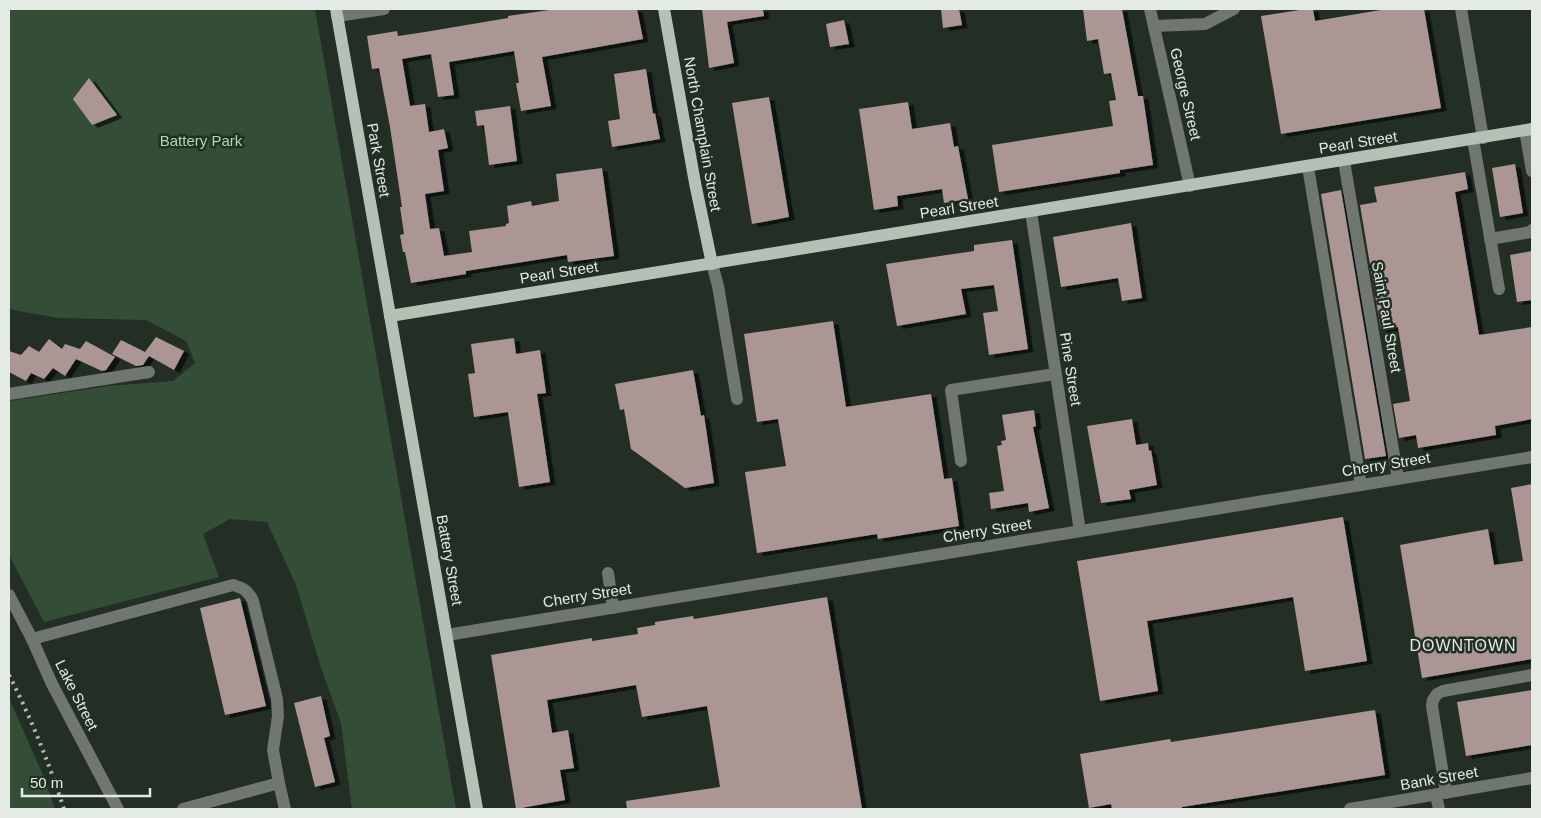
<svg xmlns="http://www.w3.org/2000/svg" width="1541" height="818" font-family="Helvetica,sans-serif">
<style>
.green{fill:#334d36}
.building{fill:#ab9694;filter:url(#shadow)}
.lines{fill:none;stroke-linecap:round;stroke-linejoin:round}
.minor{stroke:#707670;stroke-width:12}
.major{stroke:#b4c1b5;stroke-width:12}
.rail{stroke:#b0b9b1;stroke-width:4;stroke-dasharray:2.5 5;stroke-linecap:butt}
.labels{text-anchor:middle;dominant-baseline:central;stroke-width:5;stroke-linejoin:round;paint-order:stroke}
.street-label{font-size:15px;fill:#e3ebe4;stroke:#232f25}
.park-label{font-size:15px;fill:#a7dcad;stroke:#232f25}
.neighbourhood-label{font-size:16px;letter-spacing:1px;fill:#e3ebe4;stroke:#232f25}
</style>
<defs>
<filter id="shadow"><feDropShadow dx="5.5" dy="3" stdDeviation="0" flood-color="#0009"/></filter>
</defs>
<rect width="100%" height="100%" fill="#232f25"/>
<g class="green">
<path d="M 9,9 L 315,9 L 456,809 L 352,809 L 341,723 L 322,671 L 296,585 L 267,522 L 230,519 L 203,534 L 219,577 L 44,622 L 9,555 L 9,401 L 108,386 L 173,381 L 195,363 L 186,341 L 146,320 L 58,318 L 13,310 L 9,308 Z"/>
<path d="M 9,698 L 43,775 L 55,809 L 9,809 Z"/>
</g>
<g class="building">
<path d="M 556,9 L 637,9 L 643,39 L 542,57 L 551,106 L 521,111 L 516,83 L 519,83 L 514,51 L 449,62 L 454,95 L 438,97 L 431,54 L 402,59 L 410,106 L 425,104 L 429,132 L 444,129 L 448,148 L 438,150 L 444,191 L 425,194 L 430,229 L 439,228 L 444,256 L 472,252 L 469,231 L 506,226 L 506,224 L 509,223 L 507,206 L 531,201 L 532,206 L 559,201 L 556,174 L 602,168 L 614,256 L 568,262 L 567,255 L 466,271 L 466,274 L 411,283 L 405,252 L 403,252 L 400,235 L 404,234 L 400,207 L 402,207 L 390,127 L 379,68 L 372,69 L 367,36 L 397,31 L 398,36 L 425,32 L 508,18 L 508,16 Z"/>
<path d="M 702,9 L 763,9 L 764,16 L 727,22 L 734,63 L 709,68 Z"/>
<path d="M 941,9 L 959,9 L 962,25 L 943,28 Z"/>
<path d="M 1083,9 L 1122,9 L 1138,96 L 1143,96 L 1153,165 L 1120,170 L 1120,173 L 999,192 L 992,145 L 1113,126 L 1109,101 L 1116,100 L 1111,73 L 1104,74 L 1098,39 L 1087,41 Z"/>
<path d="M 1306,9 L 1313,9 L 1315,21 L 1387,9 L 1424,9 L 1441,108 L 1281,134 L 1261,16 Z"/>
<path d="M 844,20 L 849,44 L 830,47 L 826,24 Z"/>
<path d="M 646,69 L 653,114 L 655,113 L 660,139 L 612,147 L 608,121 L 620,119 L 614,74 Z"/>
<path d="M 89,78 L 117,115 L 92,125 L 73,99 Z"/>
<path d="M 769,97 L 789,217 L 752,224 L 732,103 Z"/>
<path d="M 908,102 L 912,129 L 950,123 L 954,147 L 958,146 L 968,199 L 944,203 L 942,189 L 897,196 L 898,206 L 874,210 L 859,109 Z"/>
<path d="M 510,106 L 517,161 L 489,165 L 484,125 L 477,126 L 475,111 Z"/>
<path d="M 1515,164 L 1523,213 L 1500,217 L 1492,168 Z"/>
<path d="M 1465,172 L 1468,189 L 1455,192 L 1479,335 L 1532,327 L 1532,419 L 1495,426 L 1496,435 L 1418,448 L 1416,435 L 1399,438 L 1393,404 L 1410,401 L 1398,327 L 1381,330 L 1360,205 L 1377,202 L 1374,187 Z"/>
<path d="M 1341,190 L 1386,456 L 1365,459 L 1321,194 Z"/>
<path d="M 1131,223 L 1142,298 L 1122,301 L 1118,278 L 1061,287 L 1053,237 Z"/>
<path d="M 1012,240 L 1028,349 L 989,355 L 983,313 L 998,311 L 994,285 L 961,289 L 966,314 L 897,326 L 886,264 L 974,251 L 974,245 Z"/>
<path d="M 1532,251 L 1532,300 L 1517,302 L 1510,255 Z"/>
<path d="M 833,321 L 846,407 L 931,394 L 944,479 L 952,478 L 959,526 L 878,539 L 877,534 L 757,553 L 745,472 L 786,466 L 778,419 L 757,422 L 744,334 Z"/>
<path d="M 156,337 L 184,351 L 174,370 L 149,356 L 143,365 L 136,366 L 112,354 L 121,340 L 145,352 Z"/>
<path d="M 514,338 L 516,354 L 540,350 L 546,393 L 537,394 L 550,482 L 519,487 L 508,412 L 474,417 L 468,374 L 475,373 L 471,344 Z"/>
<path d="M 49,339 L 62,349 L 65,344 L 80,349 L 86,341 L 115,357 L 106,370 L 102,371 L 76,359 L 65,376 L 53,368 L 44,379 L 31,373 L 26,381 L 9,372 L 9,351 L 21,355 L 29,346 L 39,352 Z"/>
<path d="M 693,370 L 701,416 L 704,415 L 714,483 L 685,488 L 631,449 L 624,409 L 620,410 L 615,384 Z"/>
<path d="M 1034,410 L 1036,426 L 1033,427 L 1049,508 L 1029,512 L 1028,503 L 991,509 L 989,493 L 1004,491 L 997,446 L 1002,445 L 1001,441 L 1006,440 L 1002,415 Z"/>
<path d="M 1132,419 L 1136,445 L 1148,443 L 1149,451 L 1151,450 L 1157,485 L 1129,490 L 1131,499 L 1101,503 L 1087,426 Z"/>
<path d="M 1532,484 L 1532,659 L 1422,678 L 1400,545 L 1488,529 L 1494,565 L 1523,561 L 1511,488 Z"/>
<path d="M 1343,517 L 1367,661 L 1305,671 L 1293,597 L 1147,621 L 1158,691 L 1100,701 L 1077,561 Z"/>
<path d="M 827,597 L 862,809 L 627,809 L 626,801 L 720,787 L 707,706 L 642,717 L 636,685 L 547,700 L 552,733 L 568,730 L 574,768 L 560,770 L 565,800 L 516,809 L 491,655 L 592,638 L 592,641 L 638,634 L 637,628 L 655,625 L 655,622 L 693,616 L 694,619 Z"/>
<path d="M 240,598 L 266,706 L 225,715 L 200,608 Z"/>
<path d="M 1532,690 L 1532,745 L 1466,756 L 1457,702 Z"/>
<path d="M 321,696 L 330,736 L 324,738 L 335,782 L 315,787 L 294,703 Z"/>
<path d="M 1375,710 L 1385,775 L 1182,807 L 1182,809 L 1112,809 L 1111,804 L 1089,808 L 1080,754 L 1170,739 L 1171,742 Z"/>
</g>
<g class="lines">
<g class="minor">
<path d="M 1150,9 L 1190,186"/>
<path d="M 1461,9 L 1483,138"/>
<path d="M 337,16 L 384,9"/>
<path d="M 1154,26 L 1205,24 L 1234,9"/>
<path d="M 1525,130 L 1532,171"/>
<path d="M 1473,139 L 1499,289"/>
<path d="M 1344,161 L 1398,479"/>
<path d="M 1308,167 L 1361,485"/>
<path d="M 1031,212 L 1080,531"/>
<path d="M 1490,239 L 1531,232 L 1532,230"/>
<path d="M 712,264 L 718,286 L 737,399"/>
<path d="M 9,394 L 149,372"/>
<path d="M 961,461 L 951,390 L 1055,374"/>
<path d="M 608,573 L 613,608"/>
<path d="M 9,595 L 32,639 L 52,684 L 118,809"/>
<path d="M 447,635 L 1532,457"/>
<path d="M 32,639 L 233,585 C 244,588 249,592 253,601 L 277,699 L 278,716 L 273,750 L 279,783"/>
<path d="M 1446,793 L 1432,706 L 1433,700 L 1437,694 L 1443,691 L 1532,675"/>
<path d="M 1436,795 L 1439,809"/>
<path d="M 183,809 L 279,783 L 285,809"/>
<path d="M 1350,809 L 1532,778"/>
</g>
<g class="major">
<path d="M 336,9 L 477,809"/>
<path d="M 664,9 L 695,183 L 712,264"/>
<path d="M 390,316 L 1532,129"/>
</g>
<path class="rail" d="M 9,675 C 31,718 49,763 64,809"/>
</g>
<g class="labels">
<g class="street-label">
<text transform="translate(1186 94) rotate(77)">George Street</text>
<text transform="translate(703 134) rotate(80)">North Champlain Street</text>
<text transform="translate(1358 142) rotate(-9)">Pearl Street</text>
<text transform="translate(379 160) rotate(80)">Park Street</text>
<text transform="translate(959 207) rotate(-9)">Pearl Street</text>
<text transform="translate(559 272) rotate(-9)">Pearl Street</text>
<text transform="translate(1387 317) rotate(80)">Saint Paul Street</text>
<text transform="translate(1071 369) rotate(81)">Pine Street</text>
<text transform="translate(1386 464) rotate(-9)">Cherry Street</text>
<text transform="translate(987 530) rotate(-9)">Cherry Street</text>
<text transform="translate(450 560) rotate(80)">Battery Street</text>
<text transform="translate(587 595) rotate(-9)">Cherry Street</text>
<text transform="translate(77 695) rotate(63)">Lake Street</text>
<text transform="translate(1439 778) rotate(-10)">Bank Street</text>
</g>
<g class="park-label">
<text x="201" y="140">Battery Park</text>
</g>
<g class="neighbourhood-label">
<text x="1463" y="645">DOWNTOWN</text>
</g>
</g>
<rect width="1541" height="818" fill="none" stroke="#e3ebe4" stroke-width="20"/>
<path d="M22 788v8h128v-8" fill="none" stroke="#e3ebe4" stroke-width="2.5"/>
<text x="30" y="788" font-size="15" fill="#e3ebe4" stroke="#232f25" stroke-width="4" paint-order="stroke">50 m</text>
</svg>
